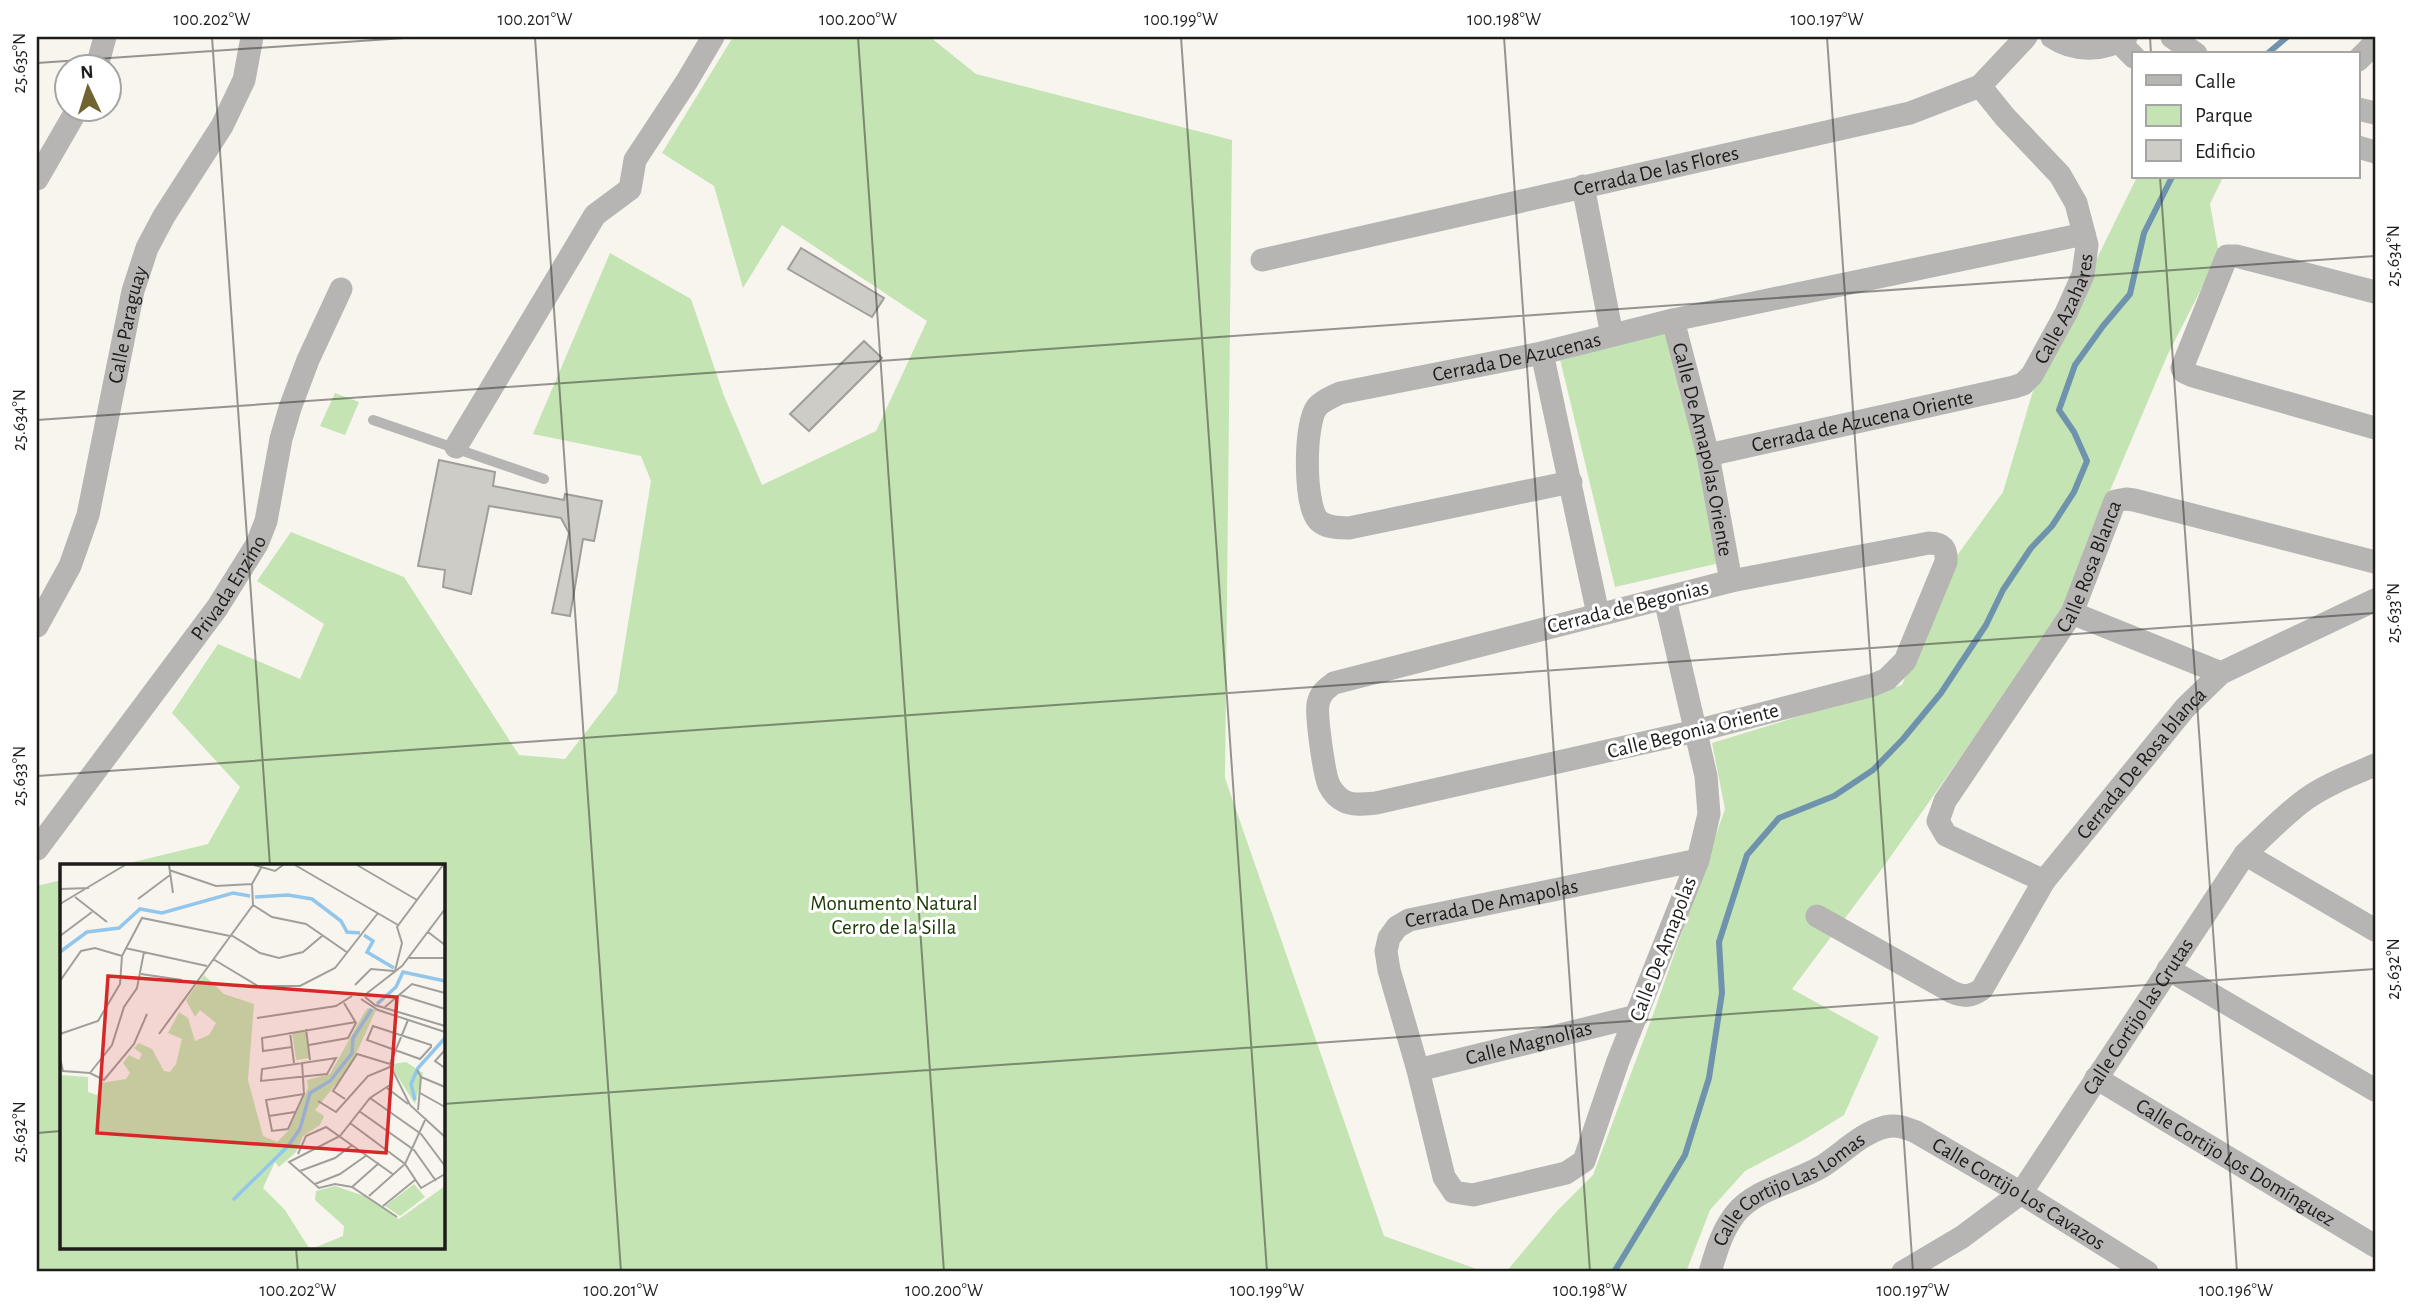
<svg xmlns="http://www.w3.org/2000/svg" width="2412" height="1309" font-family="'Alegreya Sans',sans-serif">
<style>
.green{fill:#c4e4b3}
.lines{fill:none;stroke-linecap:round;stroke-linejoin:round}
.stream{stroke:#6f93ad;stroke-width:6}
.building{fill:#ceccc6;stroke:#a19e99;stroke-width:2}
.service{stroke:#b6b5b3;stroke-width:10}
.minor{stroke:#b6b5b3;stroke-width:23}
.ticks{fill:none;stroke:#1e1d1b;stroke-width:2;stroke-opacity:0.45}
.labels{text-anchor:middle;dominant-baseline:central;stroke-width:6;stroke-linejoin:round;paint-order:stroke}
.street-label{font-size:21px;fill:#1e1d1b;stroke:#fff}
.park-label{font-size:21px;fill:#1a3804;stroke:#fff}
.inset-river{fill:none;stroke:#92c6eb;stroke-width:3.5}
.inset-road{fill:none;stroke:#a19f9a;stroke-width:2}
.view{fill:#d62828;fill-opacity:0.15;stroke:#d62828;stroke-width:3.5}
.inset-edge{fill:none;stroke:#1e1d1b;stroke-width:3.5}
.neatline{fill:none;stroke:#1e1d1b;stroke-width:2.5}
.ticks-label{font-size:18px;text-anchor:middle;fill:#1e1d1b}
</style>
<rect width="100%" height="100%" fill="#f8f5ef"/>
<g class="green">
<path d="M 733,37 L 930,37 L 976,74 L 1232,140 L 1225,778 L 1384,1236 L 1485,1272 L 37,1272 L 37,886 L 61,880 L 61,1248 L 443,1248 L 443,866 L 117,866 L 208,844 L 240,787 L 172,713 L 218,644 L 300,679 L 324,624 L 257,581 L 291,532 L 404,577 L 519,755 L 565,759 L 617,692 L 651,481 L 641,456 L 533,434 L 610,253 L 691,299 L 724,396 L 762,485 L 876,431 L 927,321 L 782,225 L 743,288 L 714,186 L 662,153 Z"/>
<path d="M 2137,177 L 2223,177 L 2210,204 L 2219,254 L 2167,356 L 2109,493 L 2064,610 L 1884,866 L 1792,989 L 1879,1037 L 1844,1115 L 1802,1141 L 1745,1171 L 1710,1210 L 1686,1272 L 1506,1272 L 1557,1211 L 1593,1175 L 1654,1012 L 1725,809 L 1712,743 L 1902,685 L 1948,568 L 2003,492 L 2035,384 Z"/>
<path d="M 1669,329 L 1724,562 L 1615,587 L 1559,355 Z"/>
<path d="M 335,393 L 359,402 L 345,435 L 320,426 Z"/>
</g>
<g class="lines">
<g class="stream">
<path d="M 2267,54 L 2287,37"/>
<path d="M 1614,1272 L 1685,1155 L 1709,1078 L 1722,993 L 1719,942 L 1747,855 L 1779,818 L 1834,796 L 1873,770 L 1903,739 L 1941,693 L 1986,625 L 2003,590 L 2031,548 L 2052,526 L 2074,492 L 2087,461 L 2074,432 L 2059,410 L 2075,365 L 2103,326 L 2130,294 L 2144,233 L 2172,177"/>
</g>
</g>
<g class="building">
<path d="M 801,248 L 884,298 L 872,317 L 788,269 Z"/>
<path d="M 864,341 L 882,358 L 809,431 L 790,414 Z"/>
<path d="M 439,460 L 495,472 L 493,486 L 564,500 L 565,494 L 602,501 L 594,541 L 583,539 L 570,616 L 552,613 L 569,533 L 561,518 L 489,506 L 471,594 L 443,587 L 445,570 L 418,566 Z"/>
</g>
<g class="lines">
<path class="service" d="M 373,420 L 544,479"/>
<g class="minor">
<path d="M 2052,37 C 2074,52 2104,52 2126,37"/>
<path d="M 2172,37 L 2196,54"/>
<path d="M 2119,42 L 2134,57"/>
<path d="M 2358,60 L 2375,43"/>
<path d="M 97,66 L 105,37"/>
<path d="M 2358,109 L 2375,113"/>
<path d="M 2358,147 L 2375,152"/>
<path d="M 37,179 L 78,108"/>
<path d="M 1583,186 L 1612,335"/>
<path id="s1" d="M 1262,260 L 1910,113 L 1980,86 L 2026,37"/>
<path d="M 2375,292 L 2236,256 L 2227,256 L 2182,368 L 2184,372 L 2193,376 L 2375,428"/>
<path id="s2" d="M 1673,320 L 1708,455 L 1731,581"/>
<path d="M 1542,353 L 1598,614"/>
<path d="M 456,447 L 595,215 L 630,189 L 635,160 L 687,81 L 713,37"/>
<path id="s3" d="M 1708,455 L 2014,387 L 2023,384 L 2032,375 L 2066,313 L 2083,275 L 2087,245 L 2076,203 L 2060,175 L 2005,117 L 1980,86"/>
<path id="s4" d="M 1571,482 L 1349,528 C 1339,528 1326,528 1318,520 C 1304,504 1304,424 1317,407 C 1323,400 1332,397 1340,393 L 1542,353 L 1673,320 L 2084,234"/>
<path d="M 1929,543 C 1943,543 1947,549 1946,562 L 1905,661 L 1887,679 L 1873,685 L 1696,731 L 1376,803 C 1366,804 1353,806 1344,801 C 1338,798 1332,791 1329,785 C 1324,774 1316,716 1318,704 C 1320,693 1326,689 1334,683 L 1731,581 Z"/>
<path id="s5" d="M 1665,599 L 1706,776 L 1709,814 L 1698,860 L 1618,1061 L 1584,1161 L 1566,1173 L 1473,1195 L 1454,1192 L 1444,1177 L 1418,1070 L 1389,970 L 1386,951 L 1389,938 L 1397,927 L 1409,920 L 1698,860"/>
<path d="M 2072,613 L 2221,673"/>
<path id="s6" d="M 37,626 L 70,566 L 88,515 L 133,291 L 147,248 L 164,216 L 222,126 L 244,80 L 252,37"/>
<path id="s7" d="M 37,849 L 217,608 L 257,544 L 266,521 L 281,439 L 290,408 L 308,360 L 341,289"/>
<path d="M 2245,854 L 2375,930"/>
<path id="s8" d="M 2044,881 L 1946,835 L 1938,821 L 1945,801 L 2072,613 L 2115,501 L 2126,499 L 2134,500 L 2375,562"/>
<path id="s9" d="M 1817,916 L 1952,992 C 1964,997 1971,997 1982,989 L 2044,881 L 2185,708 L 2221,673 L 2375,600"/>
<path d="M 2168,969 L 2375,1090"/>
<path id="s10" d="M 1418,1070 L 1637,1016"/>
<path id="s11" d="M 2096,1078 L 2375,1246"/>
<path id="s12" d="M 1710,1272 C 1716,1252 1722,1230 1736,1213 C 1757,1188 1794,1183 1821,1167 C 1842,1154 1861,1133 1885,1127 C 1897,1124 1906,1128 1916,1132 L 2021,1193 L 2147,1272"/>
<path id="s13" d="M 1903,1272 L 1962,1237 L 2021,1193 L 2245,854 C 2265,835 2284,815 2306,799 C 2327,784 2352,775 2375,765"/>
</g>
</g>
<path class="ticks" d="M 212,37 L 270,866M 535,37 L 621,1272M 858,37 L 944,1272M 1181,37 L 1267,1272M 1504,37 L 1590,1272M 1827,37 L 1913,1272M 2150,37 L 2151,54M 37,63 L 419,37M 2160,177 L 2237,1272M 37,420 L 2375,256M 37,776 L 2375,613M 443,1104 L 2375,969M 37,1133 L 61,1131M 296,1248 L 298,1272"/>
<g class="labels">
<g class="street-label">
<text stroke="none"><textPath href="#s1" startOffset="404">Cerrada De las Flores</textPath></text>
<text stroke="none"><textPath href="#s3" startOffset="410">Calle Azahares</textPath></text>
<text stroke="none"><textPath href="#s6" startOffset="317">Calle Paraguay</textPath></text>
<text stroke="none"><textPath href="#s4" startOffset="583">Cerrada De Azucenas</textPath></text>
<text stroke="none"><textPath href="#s3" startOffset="158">Cerrada de Azucena Oriente</textPath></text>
<text stroke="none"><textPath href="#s2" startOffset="133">Calle De Amapolas Oriente</textPath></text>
<text stroke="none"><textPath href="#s8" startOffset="422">Calle Rosa Blanca</textPath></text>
<text stroke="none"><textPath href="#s7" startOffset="324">Privada Enzino</textPath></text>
<text transform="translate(1628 607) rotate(-14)">Cerrada de Begonias</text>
<text transform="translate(1693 731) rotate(-14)">Calle Begonia Oriente</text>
<text stroke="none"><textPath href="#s9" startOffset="464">Cerrada De Rosa blanca</textPath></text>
<text stroke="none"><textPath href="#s5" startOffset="1102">Cerrada De Amapolas</textPath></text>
<text transform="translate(1663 949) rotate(-69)">Calle De Amapolas</text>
<text stroke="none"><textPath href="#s13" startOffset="354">Calle Cortijo las Grutas</textPath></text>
<text stroke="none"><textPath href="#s10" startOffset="114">Calle Magnolias</textPath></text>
<text stroke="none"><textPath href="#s11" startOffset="163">Calle Cortijo Los Domínguez</textPath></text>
<text stroke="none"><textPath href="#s12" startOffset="121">Calle Cortijo Las Lomas</textPath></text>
<text stroke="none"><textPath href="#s12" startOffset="390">Calle Cortijo Los Cavazos</textPath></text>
</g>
<g class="park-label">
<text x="894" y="903">Monumento Natural<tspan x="894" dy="24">Cerro de la Silla</tspan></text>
</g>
</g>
<g transform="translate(60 864)">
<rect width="385" height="385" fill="#f8f5ef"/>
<path d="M 144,111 L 164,130 L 194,140 L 188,216 L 203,272 L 217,278 L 229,266 L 248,224 L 247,216 L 270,210 L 304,149 L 308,144 L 316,146 L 290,203 L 255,246 L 264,252 L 260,261 L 243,272 L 236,288 L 219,303 L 215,298 L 203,324 L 225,346 L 249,384 L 0,384 L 0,211 L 28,213 L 28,228 L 37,231 L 41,219 L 66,215 L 70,209 L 63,199 L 69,191 L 79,196 L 82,190 L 74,184 L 79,179 L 92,185 L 104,207 L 110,208 L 116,200 L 122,175 L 108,169 L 119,148 L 128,154 L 135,177 L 149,171 L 156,159 L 140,146 L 135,153 L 126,136 ZM 245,166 L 250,194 L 236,196 L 232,168 ZM 346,198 L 363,209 L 355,240 L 334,207 L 333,200 ZM 354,320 L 365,333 L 340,352 L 325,342 ZM 275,322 L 307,333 L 339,355 L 385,322 L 385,384 L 254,384 L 283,372 L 284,362 L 255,336 L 256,327 Z" fill="#c4e4b3"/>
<path class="inset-river" d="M 195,33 L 228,31 L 252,35 L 281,57 L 287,68 L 300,69M 304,71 L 313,77 L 307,88 L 334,104M 0,88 L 27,68 L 59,64 L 80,45 L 102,49 L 173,29 L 190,32M 317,140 L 336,123 L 343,108 L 385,117M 355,236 L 351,220 L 358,204 L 385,174M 173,336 L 228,282 L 240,265 L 250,229 L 270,217 L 292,189 L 293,174 L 312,145"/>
<path class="inset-road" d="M 109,1 L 113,29M 194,1 L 215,7 L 223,1M 235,1 L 338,61M 297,1 L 357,36M 109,6 L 156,22 L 192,20M 0,25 L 29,24M 15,33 L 47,58M 78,35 L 110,11M 0,40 L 65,1M 193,41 L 212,53 L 246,60 L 288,89M 368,68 L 385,81M 171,71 L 200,89 L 219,94 L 243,88 L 262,72M 0,72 L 32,48M 65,84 L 147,102M 349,94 L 385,94M 153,95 L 198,122 L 240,122 L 275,104 L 318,49M 335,107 L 342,79 L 337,63 L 383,1M 81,110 L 122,116M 0,117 L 21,87 L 35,84 L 62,92M 295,121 L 311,105 L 334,107M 306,130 L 342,102 L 385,45M 340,131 L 385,145M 305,133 L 315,141 L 385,162M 301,135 L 318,146 L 385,168M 325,143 L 352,120 L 385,129M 197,154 L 276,142 L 292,132M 313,162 L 371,181 L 371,183 L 360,195 L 307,176 ZM 246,165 L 250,196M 230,168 L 234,199M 0,170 L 38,157 L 60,120 L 62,92 L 82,54 L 170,72M 99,170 L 193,41 L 192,20 L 201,4M 249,181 L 288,174 L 296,159 L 284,139M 232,183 L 203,187 L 202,174 L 296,158M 385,186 L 375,197 L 385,204M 0,194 L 3,207 L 30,209 L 44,216 L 74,180 L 87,150M 276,194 L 267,210 L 201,217 L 202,205 ZM 242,198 L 244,230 L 228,265 L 212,267 L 206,236 L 244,230M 330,200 L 348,156M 330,201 L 350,241 L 385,273M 357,206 L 361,213 L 358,246M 30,209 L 52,181 L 64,143 L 77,124 L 84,88M 332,210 L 330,221 L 310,234 L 280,272 L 229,298 L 259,324 L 275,320 L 292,323 L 337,353M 361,213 L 385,223M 327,224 L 348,240M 360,229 L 385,243M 310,234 L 361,270 L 385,302M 285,235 L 273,227 L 297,190 L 330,200M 258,237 L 276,248 L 308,212 L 330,203M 299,247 L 354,286 L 376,317M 209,252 L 235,248M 290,259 L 345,300 L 361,324 L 385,310M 238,290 L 246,272 L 266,263 L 334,311M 240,307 L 275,294 L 292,281M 255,320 L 280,310 L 307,291M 292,323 L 319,299M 309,332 L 345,300 L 366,254M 323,342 L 355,316"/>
<path class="view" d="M 48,112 L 337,133 L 326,289 L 37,269 Z"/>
<rect width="385" height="385" class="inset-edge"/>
</g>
<rect width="2412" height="1309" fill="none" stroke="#ffffff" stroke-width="77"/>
<rect x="2132" y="52" width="228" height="126" fill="#ffffff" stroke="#a5a5a4" stroke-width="2"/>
<rect x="2146" y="75" width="35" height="10" fill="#b6b5b3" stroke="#a5a5a4" stroke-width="2"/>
<text x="2195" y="88" font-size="21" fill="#1e1d1b">Calle</text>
<rect x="2146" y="105" width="35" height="21" fill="#c4e4b3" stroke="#a5a5a4" stroke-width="2"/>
<text x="2195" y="122" font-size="21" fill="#1e1d1b">Parque</text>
<rect x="2146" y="140" width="35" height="21" fill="#ceccc6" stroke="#a5a5a4" stroke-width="2"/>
<text x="2195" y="158" font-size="21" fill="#1e1d1b">Edificio</text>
<g transform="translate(88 88) rotate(356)"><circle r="33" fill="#ffffff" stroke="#a5a5a4" stroke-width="2"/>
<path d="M0-5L12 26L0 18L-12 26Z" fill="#706431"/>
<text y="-10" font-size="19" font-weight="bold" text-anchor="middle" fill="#1e1d1b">N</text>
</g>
<rect x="38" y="38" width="2336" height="1232" class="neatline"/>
<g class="ticks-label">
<text x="212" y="25">100.202°W</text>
<text x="535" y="25">100.201°W</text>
<text x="858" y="25">100.200°W</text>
<text x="1181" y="25">100.199°W</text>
<text x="1504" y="25">100.198°W</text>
<text x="1827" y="25">100.197°W</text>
<text transform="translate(19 63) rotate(-90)" y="6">25.635°N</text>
<text transform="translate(2393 256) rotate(-90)" y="6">25.634°N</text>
<text transform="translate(19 420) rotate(-90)" y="6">25.634°N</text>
<text transform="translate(2393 613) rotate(-90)" y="6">25.633°N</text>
<text transform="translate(19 776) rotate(-90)" y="6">25.633°N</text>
<text transform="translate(2393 969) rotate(-90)" y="6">25.632°N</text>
<text transform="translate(19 1132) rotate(-90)" y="6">25.632°N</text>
<text x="298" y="1296">100.202°W</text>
<text x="621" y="1296">100.201°W</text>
<text x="944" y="1296">100.200°W</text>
<text x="1267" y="1296">100.199°W</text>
<text x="1590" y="1296">100.198°W</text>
<text x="1913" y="1296">100.197°W</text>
<text x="2236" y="1296">100.196°W</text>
</g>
</svg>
